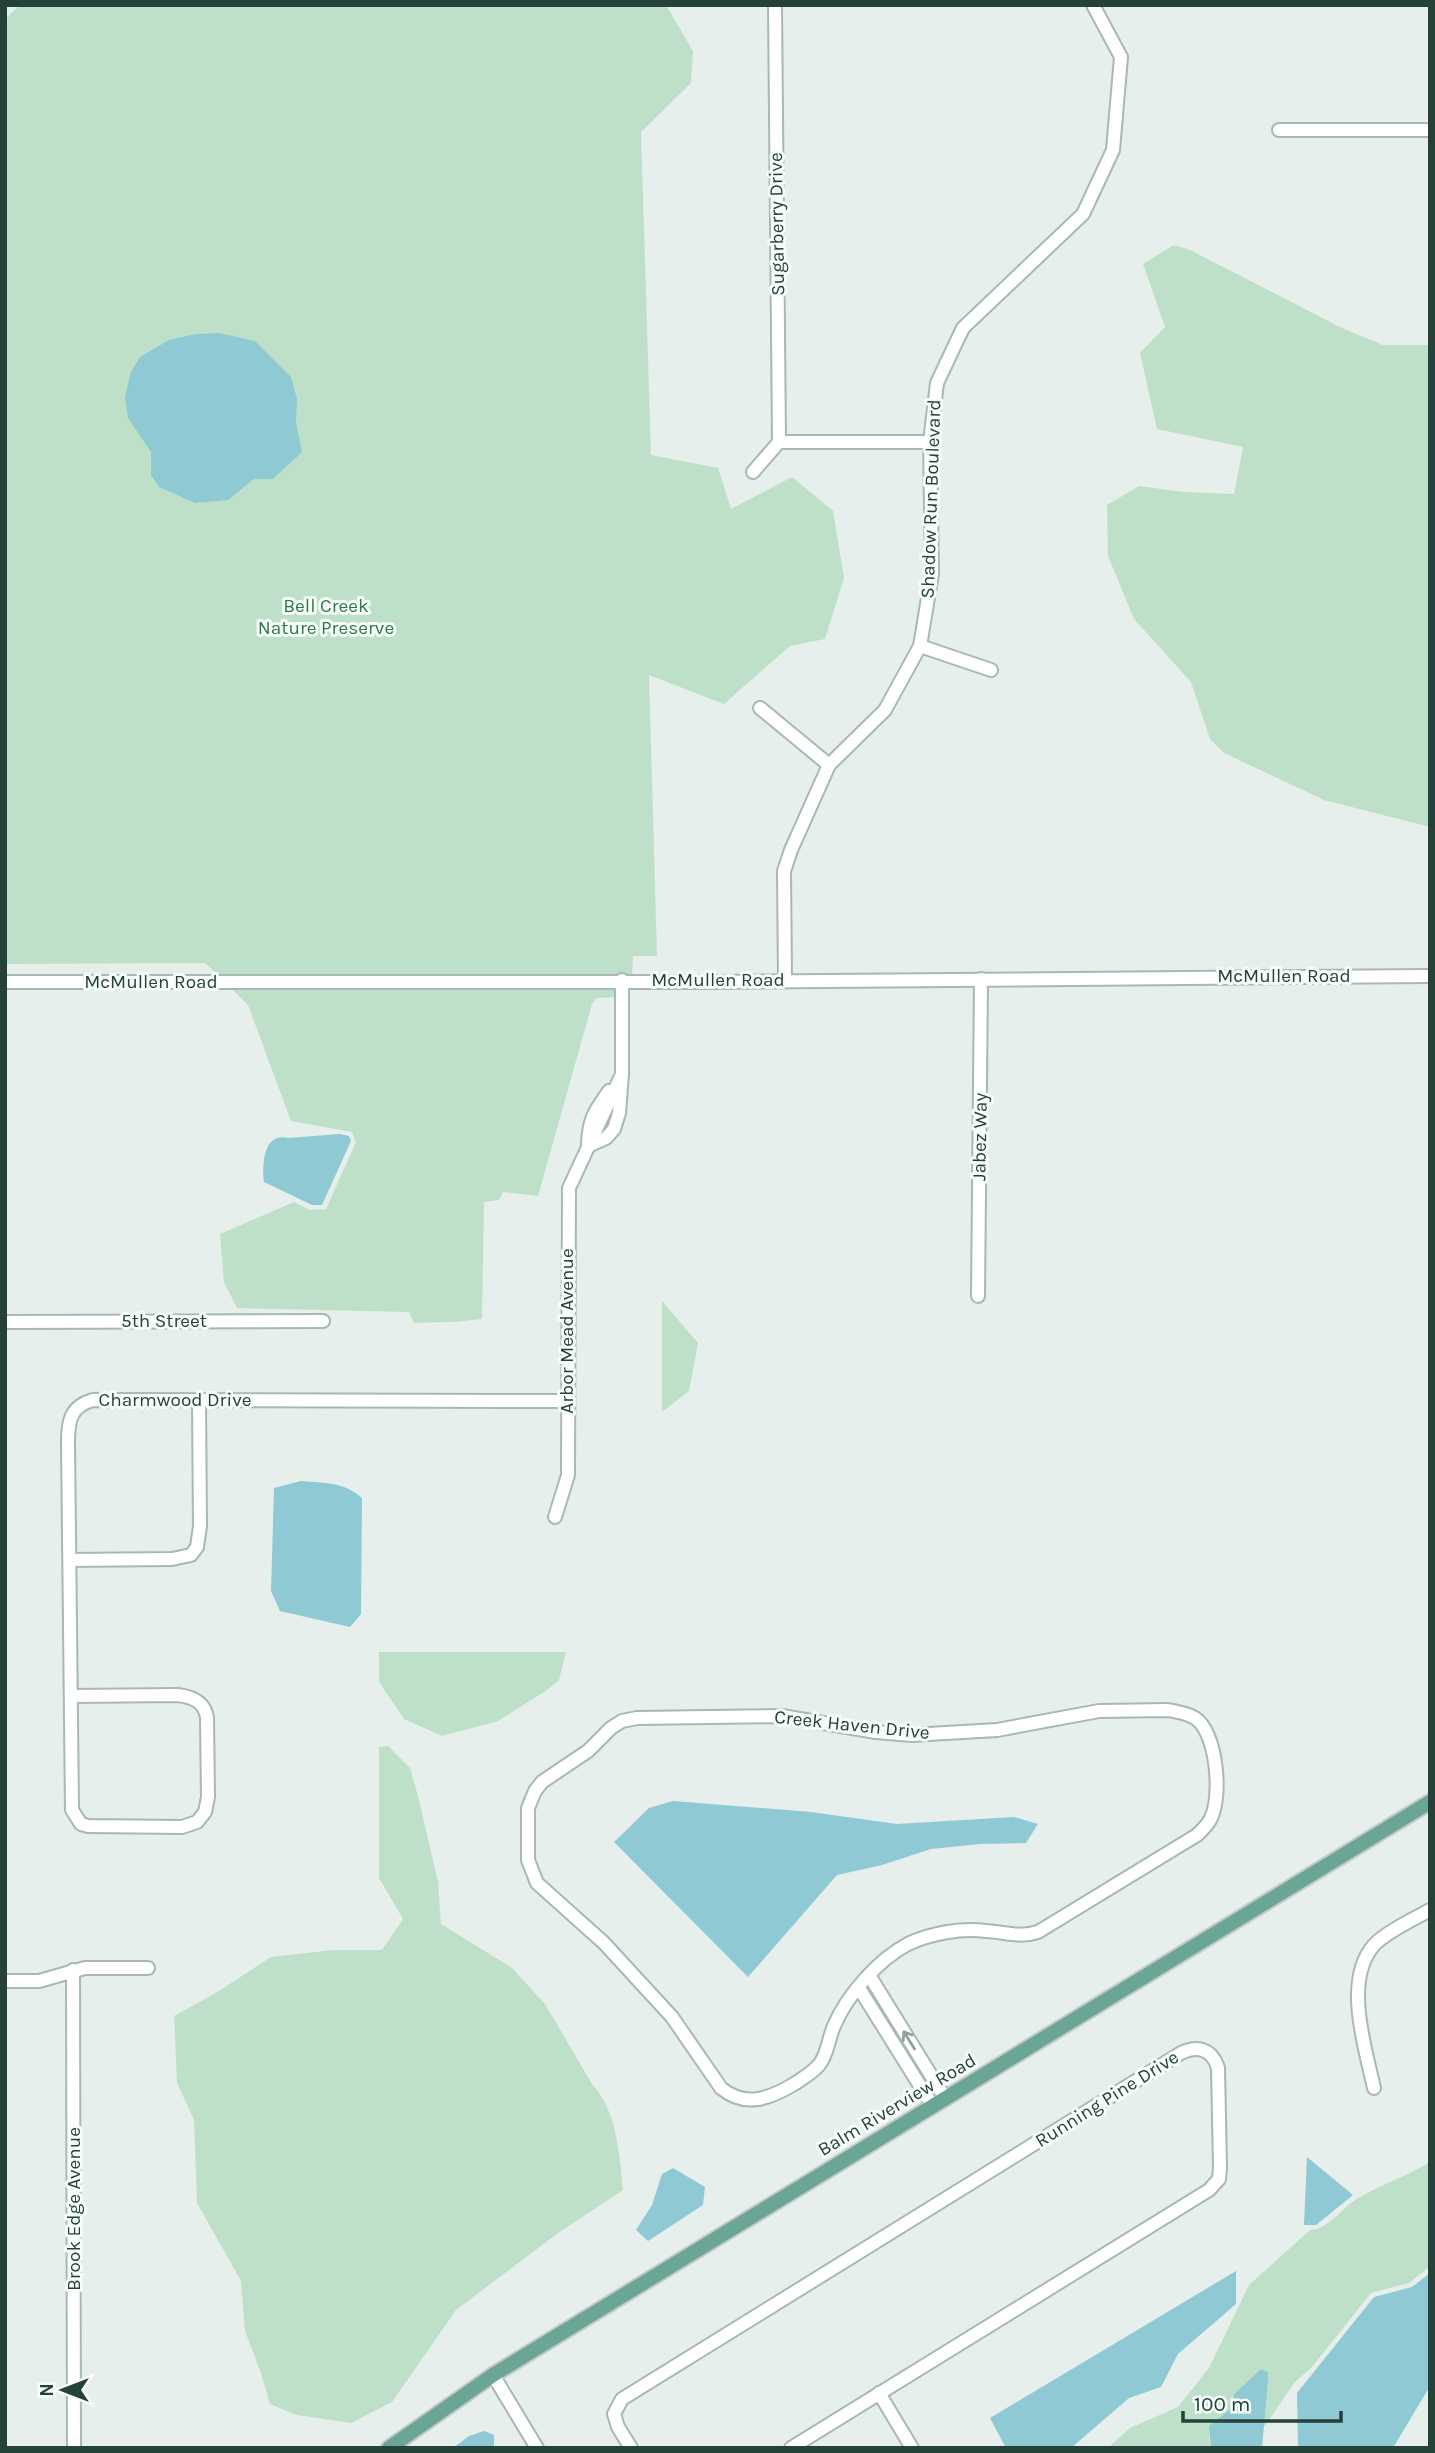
<svg xmlns="http://www.w3.org/2000/svg" width="1435" height="2453" font-family="Karla,sans-serif">
<style>
.green{fill:#bfe0c8}
.water{fill:#8ec9d4}
.lines{fill:none;stroke-linecap:round;stroke-linejoin:round}
.minor-casing{stroke:#a8b8b2;stroke-width:16}
.major-casing{stroke:#c2cac8;stroke-width:18}
.minor{stroke:#fff;stroke-width:12}
.major{stroke:#6aa596;stroke-width:14}
.oneway{stroke:#92a09c}
.labels{text-anchor:middle;dominant-baseline:central;stroke-width:6;stroke-linejoin:round;paint-order:stroke}
.street-label{font-size:19px;fill:#24423a;stroke:#f7fbf9}
.park-label{font-size:19px;fill:#2d7a4b;stroke:#f7fbf9}
</style>
<rect width="100%" height="100%" fill="#e6efeb"/>
<g class="green">
<path d="M 20,5 L 666,5 L 693,51 L 691,83 L 641,132 L 651,455 L 718,468 L 731,509 L 792,477 L 833,511 L 844,578 L 825,639 L 790,646 L 724,704 L 649,675 L 657,956 L 633,956 L 632,975 L 219,976 L 205,963 L 5,964 L 5,19 Z"/>
<path d="M 1174,245 L 1190,250 L 1342,328 L 1383,345 L 1430,345 L 1430,827 L 1324,800 L 1224,753 L 1210,739 L 1191,682 L 1134,619 L 1108,556 L 1107,505 L 1139,486 L 1183,492 L 1234,494 L 1243,447 L 1157,429 L 1140,353 L 1165,327 L 1143,264 Z"/>
<path d="M 616,986 L 616,997 L 596,998 L 592,1004 L 538,1196 L 503,1192 L 499,1200 L 484,1202 L 482,1319 L 453,1322 L 414,1323 L 409,1312 L 237,1308 L 224,1282 L 220,1234 L 294,1202 L 310,1210 L 326,1209 L 356,1142 L 352,1132 L 291,1121 L 248,1005 L 230,987 Z"/>
<path d="M 662,1301 L 698,1343 L 689,1391 L 662,1412 Z"/>
<path d="M 379,1652 L 566,1652 L 559,1680 L 547,1690 L 498,1721 L 442,1736 L 404,1719 L 379,1682 Z"/>
<path d="M 388,1746 L 410,1768 L 418,1796 L 438,1882 L 441,1924 L 512,1968 L 545,2004 L 592,2084 C 618,2112 619,2155 623,2190 L 558,2233 L 456,2310 L 392,2402 L 351,2423 L 297,2415 L 270,2404 L 261,2373 L 245,2331 L 241,2281 L 197,2203 L 194,2120 L 177,2083 L 174,2016 L 219,1991 L 271,1957 L 333,1950 L 382,1950 L 403,1919 L 379,1878 L 379,1747 Z"/>
<path d="M 1430,2162 L 1430,2266 L 1409,2283 L 1371,2293 L 1312,2367 L 1295,2382 L 1262,2430 L 1268,2372 L 1261,2369 L 1234,2394 L 1232,2408 L 1225,2416 L 1213,2421 L 1209,2436 L 1211,2448 L 1108,2448 L 1130,2428 L 1178,2407 L 1209,2368 L 1249,2285 L 1310,2230 C 1326,2230 1339,2212 1351,2203 C 1371,2188 1406,2177 1430,2162 Z"/>
</g>
<g class="water">
<path d="M 219,333 L 255,341 L 291,377 L 297,399 L 296,422 L 302,452 L 273,479 L 254,479 L 228,500 L 195,503 L 159,487 L 151,475 L 151,452 L 128,418 L 125,397 L 131,372 L 140,357 L 169,340 L 196,334 Z"/>
<path d="M 340,1134 L 349,1136 L 351,1141 L 322,1205 L 312,1205 L 264,1182 C 262,1165 263,1132 288,1138 Z"/>
<path d="M 301,1481 C 323,1483 345,1482 362,1498 L 361,1614 L 350,1627 L 280,1611 L 271,1591 L 274,1488 Z"/>
<path d="M 673,1801 L 811,1812 L 897,1824 L 1014,1817 L 1038,1824 L 1026,1843 L 980,1844 L 931,1849 L 882,1865 L 837,1875 L 748,1977 L 614,1842 L 649,1808 Z"/>
<path d="M 1307,2157 L 1353,2195 L 1316,2225 L 1304,2225 Z"/>
<path d="M 673,2168 L 705,2187 L 703,2205 L 648,2241 L 636,2230 L 652,2205 L 662,2174 Z"/>
<path d="M 1236,2271 L 1236,2304 L 1178,2354 L 1161,2387 L 1129,2398 L 1071,2448 L 1006,2448 L 990,2418 Z"/>
<path d="M 1430,2273 L 1430,2386 L 1393,2448 L 1298,2448 L 1297,2393 L 1374,2297 L 1412,2287 Z"/>
<path d="M 1261,2369 L 1268,2372 L 1268,2379 L 1262,2448 L 1211,2448 L 1209,2426 L 1232,2408 L 1234,2394 Z"/>
<path d="M 484,2431 L 494,2435 L 494,2448 L 453,2448 L 469,2436 Z"/>
</g>
<g class="lines">
<g class="minor-casing">
<g id="minor">
<path d="M 775,5 L 779,442"/>
<path d="M 1279,130 L 1430,130"/>
<path d="M 753,472 L 779,442 L 930,442"/>
<path d="M 920,646 L 991,670"/>
<path d="M 760,708 L 829,765"/>
<path d="M 785,980 L 784,871 L 791,850 L 829,765 L 885,710 L 920,646 L 932,574 L 930,442 L 937,383 L 963,328 L 1083,214 L 1113,150 L 1121,57 L 1093,5"/>
<path d="M 5,982 L 714,982 L 1430,976"/>
<path d="M 588,1144 C 589,1118 595,1111 609,1091"/>
<path d="M 588,1146 L 606,1138 L 614,1129 L 619,1113 L 622,1074 L 622,980"/>
<path d="M 978,1296 L 981,979"/>
<path d="M 5,1322 L 323,1321"/>
<path d="M 555,1517 L 568,1475 L 569,1188 L 622,1074"/>
<path d="M 70,1560 L 172,1559 L 191,1555 L 197,1547 L 200,1526 L 199,1400"/>
<path d="M 71,1696 L 178,1695 C 193,1697 205,1702 207,1718 L 208,1797 L 205,1812 L 197,1822 L 182,1827 L 88,1826 L 81,1824 L 72,1810 L 68,1442 C 68,1420 71,1406 93,1400 L 567,1401"/>
<path d="M 1168,1710 C 1177,1712 1187,1713 1195,1718 C 1217,1732 1222,1796 1211,1818 C 1208,1825 1202,1830 1197,1835 L 1038,1932 C 1019,1938 1005,1932 986,1931 C 961,1928 931,1933 908,1944 C 879,1959 847,1995 834,2026 C 828,2039 828,2054 819,2065 C 812,2073 803,2078 794,2084 C 769,2099 745,2108 721,2088 L 672,2017 L 604,1943 L 537,1883 L 528,1860 L 528,1808 L 535,1791 L 542,1782 L 588,1751 L 611,1728 L 622,1721 L 637,1718 L 782,1716 L 876,1732 L 912,1735 L 997,1730 L 1099,1711 Z"/>
<path d="M 73,1970 L 74,2448"/>
<path d="M 869,1975 L 945,2098"/>
<path d="M 5,1981 L 39,1981 L 85,1968 L 148,1968"/>
<path d="M 859,1988 L 932,2105"/>
<path d="M 1374,2088 C 1365,2047 1343,1980 1374,1945 C 1386,1932 1414,1919 1430,1910"/>
<path d="M 493,2375 L 537,2448"/>
<path d="M 879,2393 L 912,2448"/>
<path d="M 631,2448 L 618,2427 L 614,2414 L 622,2399 L 1181,2053 C 1198,2045 1212,2049 1218,2068 L 1220,2168 L 1219,2179 L 1209,2190 L 791,2448"/>
</g>
</g>
<g class="major-casing">
<path id="major" d="M 389,2448 L 493,2375 L 1430,1802"/>
</g>
<use href="#minor" class="minor"/>
<use href="#major" class="major"/>
</g>
<defs><path id="oneway-shaft" d="M-6 0H5M1.5-3L5.5 0L1.5 3" fill="none" stroke-width="1.6" stroke-linecap="round" stroke-linejoin="round" transform="scale(1.75)"/></defs>
<use class="oneway" href="#oneway-shaft" transform="translate(909 2040) rotate(-122)"/>
<g class="labels">
<g class="street-label">
<text transform="translate(777 224) rotate(-91)">Sugarberry Drive</text>
<text transform="translate(931 499) rotate(-88)">Shadow Run Boulevard</text>
<text x="1284" y="976">McMullen Road</text>
<text x="718" y="980">McMullen Road</text>
<text x="151" y="982">McMullen Road</text>
<text transform="translate(980 1137) rotate(-89)">Jabez Way</text>
<text x="164" y="1321">5th Street</text>
<text transform="translate(567 1331) rotate(-90)">Arbor Mead Avenue</text>
<text x="175" y="1400">Charmwood Drive</text>
<text transform="translate(852 1725) rotate(6)">Creek Haven Drive</text>
<text transform="translate(1107 2099) rotate(-32)">Running Pine Drive</text>
<text transform="translate(897 2105) rotate(-31)">Balm Riverview Road</text>
<text transform="translate(74 2209) rotate(-90)">Brook Edge Avenue</text>
</g>
<g class="park-label">
<text x="326" y="606">Bell Creek<tspan x="326" dy="22">Nature Preserve</tspan></text>
</g>
</g>
<rect width="1435" height="2453" fill="none" stroke="#24423a" stroke-width="14"/>
<g transform="translate(63 2390) rotate(270)" stroke="#f7fbf9" stroke-width="5" paint-order="stroke">
<path d="M0-5L12 26L0 18L-12 26Z" fill="#24423a"/>
<text y="-10" font-size="19" font-weight="bold" text-anchor="middle" fill="#24423a">N</text>
</g>
<path d="M1183 2411v10h158v-10" fill="none" stroke="#24423a" stroke-width="3.5"/>
<text x="1194" y="2411" font-size="21" fill="#24423a" stroke="#f7fbf9" stroke-width="5" paint-order="stroke">100 m</text>
</svg>
